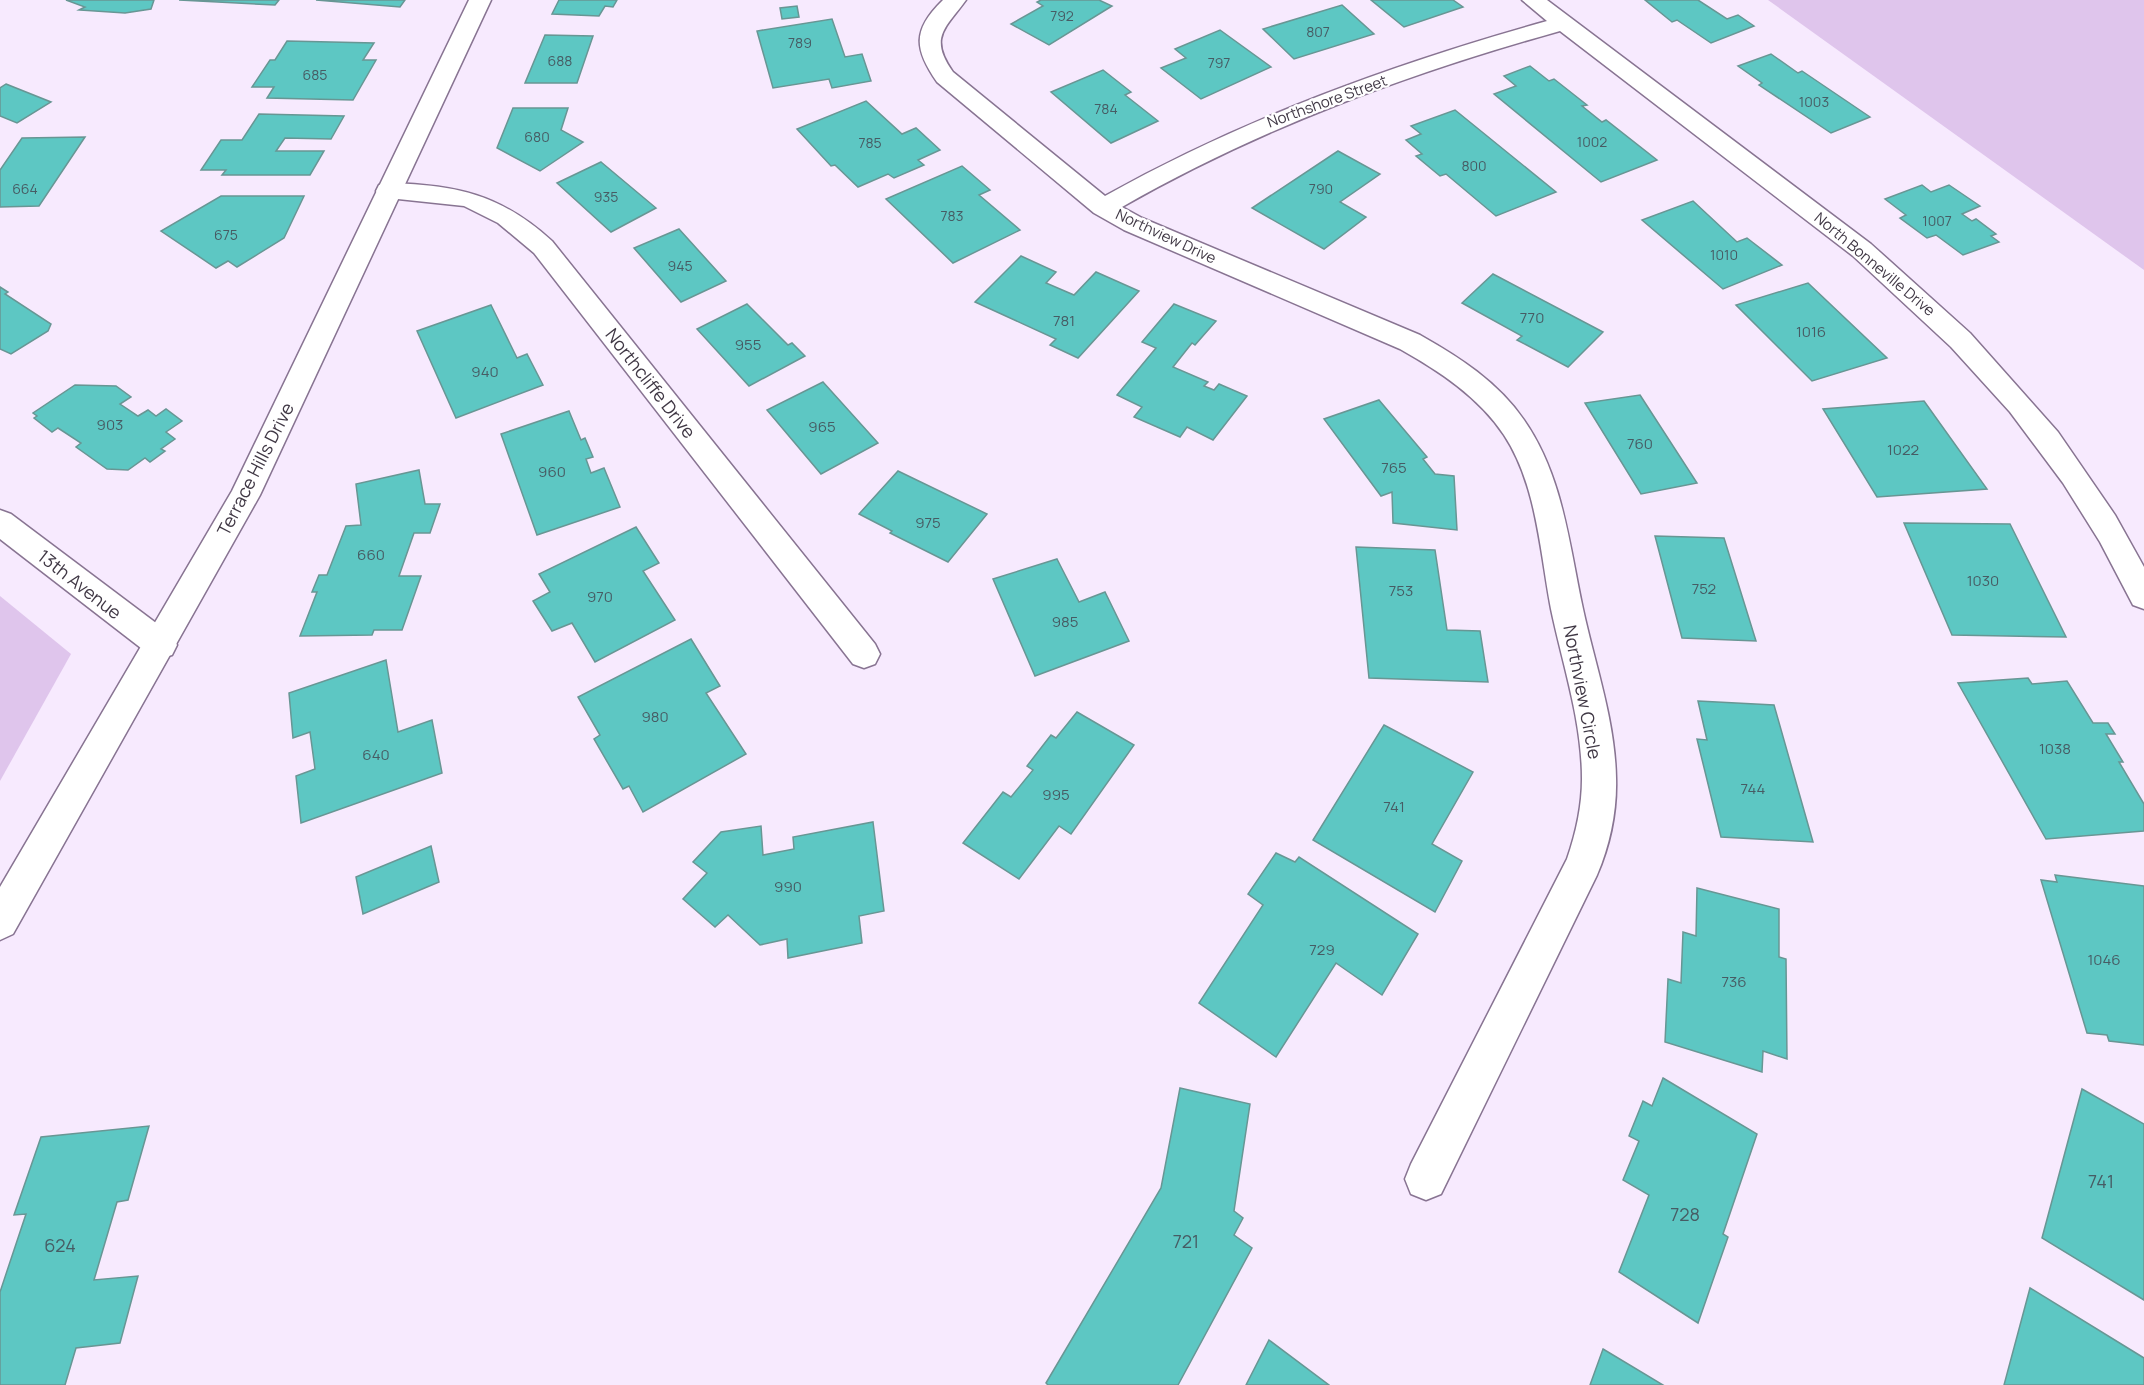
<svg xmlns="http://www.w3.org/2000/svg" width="2144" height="1385" font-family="Manrope,sans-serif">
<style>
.green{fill:#dfc5ec}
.building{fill:#5dc7c3;stroke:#689694;stroke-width:1.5}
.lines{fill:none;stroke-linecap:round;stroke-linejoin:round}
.minor-casing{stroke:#887492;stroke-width:3}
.tertiary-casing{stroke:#887492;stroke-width:3}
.minor{fill:#fff;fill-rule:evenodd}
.tertiary{fill:#fff;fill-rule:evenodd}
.labels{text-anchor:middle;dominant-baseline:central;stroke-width:4.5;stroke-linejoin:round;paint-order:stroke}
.far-number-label{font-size:14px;fill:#475c64}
.far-street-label{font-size:15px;fill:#403845;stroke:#fff}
.number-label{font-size:15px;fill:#475c64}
.street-label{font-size:18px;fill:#403845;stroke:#fff}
.near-number-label{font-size:18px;fill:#475c64}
</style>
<rect width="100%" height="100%" fill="#f7eafe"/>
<g class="green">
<path d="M 1768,0 L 2144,0 L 2144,270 Z"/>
<path d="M 0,596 L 71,654 L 0,781 Z"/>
</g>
<g class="building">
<path d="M 66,0 L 154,0 L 151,9 L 125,13 L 79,10 L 85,7 Z"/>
<path d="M 179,0 L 279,0 L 275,5 Z"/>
<path d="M 316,0 L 405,0 L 400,7 Z"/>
<path d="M 559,0 L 617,0 L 613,7 L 605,6 L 599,16 L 552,14 Z"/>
<path d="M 1041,0 L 1099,0 L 1112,6 L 1049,45 L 1011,24 L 1043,6 L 1037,2 Z"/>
<path d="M 1371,0 L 1453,0 L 1463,7 L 1404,27 Z"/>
<path d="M 1645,0 L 1698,0 L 1727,19 L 1738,15 L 1754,26 L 1711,43 L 1677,20 L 1672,22 Z"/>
<path d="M 1342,5 L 1374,34 L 1294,59 L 1263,29 Z"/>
<path d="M 797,6 L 799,17 L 782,19 L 780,8 Z"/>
<path d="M 832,19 L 845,57 L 862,54 L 871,81 L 832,88 L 829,79 L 773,88 L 757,31 Z"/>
<path d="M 1220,30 L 1271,67 L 1201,99 L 1161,68 L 1186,58 L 1175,49 Z"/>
<path d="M 545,35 L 593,36 L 577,83 L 525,83 Z"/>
<path d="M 287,41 L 374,43 L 363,60 L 376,60 L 353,100 L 267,98 L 274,87 L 252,87 L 270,60 L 275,60 Z"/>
<path d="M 1771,54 L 1798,73 L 1802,71 L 1870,117 L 1831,133 L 1759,85 L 1762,83 L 1738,66 Z"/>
<path d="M 1530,66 L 1549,81 L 1554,79 L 1587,105 L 1582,106 L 1602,122 L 1606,120 L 1657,160 L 1601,182 L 1494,94 L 1516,86 L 1504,76 Z"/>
<path d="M 1103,70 L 1131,92 L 1125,95 L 1158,121 L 1111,143 L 1051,92 Z"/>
<path d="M 6,84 L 51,102 L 17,123 L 0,116 L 0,88 Z"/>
<path d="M 866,101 L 902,134 L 916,128 L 940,150 L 918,160 L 924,165 L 894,178 L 888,174 L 858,187 L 835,165 L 831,166 L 797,129 Z"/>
<path d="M 513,108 L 568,108 L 561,130 L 583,142 L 540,171 L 497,148 Z"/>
<path d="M 1455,110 L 1556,192 L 1496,216 L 1446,174 L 1440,176 L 1416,156 L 1422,154 L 1406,140 L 1421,134 L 1411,126 Z"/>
<path d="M 259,114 L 344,116 L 331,139 L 285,138 L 276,151 L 324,151 L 310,175 L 222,175 L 226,170 L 201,170 L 221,140 L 242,140 Z"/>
<path d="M 85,137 L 39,206 L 0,207 L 0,170 L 22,138 Z"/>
<path d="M 1338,151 L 1380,174 L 1340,202 L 1366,217 L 1324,249 L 1252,208 Z"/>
<path d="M 601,162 L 656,208 L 611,232 L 557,183 Z"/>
<path d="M 962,166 L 990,190 L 979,195 L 1020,230 L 953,263 L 886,199 Z"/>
<path d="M 1922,185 L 1931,192 L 1949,185 L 1980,206 L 1962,214 L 1972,221 L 1976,219 L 1996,234 L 1991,236 L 1999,242 L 1963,255 L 1936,235 L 1927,238 L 1900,218 L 1906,215 L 1885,199 Z"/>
<path d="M 221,196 L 304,196 L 284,238 L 237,267 L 228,261 L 216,268 L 161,231 Z"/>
<path d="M 1693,201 L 1737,242 L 1747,238 L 1782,265 L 1723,289 L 1642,220 Z"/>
<path d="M 679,229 L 726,281 L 681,302 L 634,248 Z"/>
<path d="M 1021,256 L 1056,272 L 1046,283 L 1074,295 L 1096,272 L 1139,291 L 1078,358 L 1050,345 L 1056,339 L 975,302 Z"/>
<path d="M 1493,274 L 1603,332 L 1568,367 L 1517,340 L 1522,336 L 1462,303 Z"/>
<path d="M 1808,283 L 1887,358 L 1812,381 L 1736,305 Z"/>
<path d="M 0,287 L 8,292 L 5,294 L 51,324 L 48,331 L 11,354 L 0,349 Z"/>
<path d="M 747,304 L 788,345 L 792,343 L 805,356 L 749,386 L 697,329 Z"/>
<path d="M 1174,304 L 1216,321 L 1195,345 L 1192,343 L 1173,367 L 1208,382 L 1204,386 L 1214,390 L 1219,384 L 1247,396 L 1213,440 L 1187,427 L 1180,437 L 1134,417 L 1142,407 L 1117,395 L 1156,348 L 1142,342 Z"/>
<path d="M 491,305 L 517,358 L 527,354 L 543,385 L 456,418 L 417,331 Z"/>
<path d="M 823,382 L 878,443 L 821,474 L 767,410 Z"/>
<path d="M 75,385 L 116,386 L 131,397 L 120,404 L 138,416 L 148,410 L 156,416 L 166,409 L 182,421 L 166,432 L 175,439 L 161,449 L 165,451 L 150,462 L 145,458 L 128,470 L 107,469 L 76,447 L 81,443 L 58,428 L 52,432 L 34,418 L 37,416 L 33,413 Z"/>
<path d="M 1640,395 L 1697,483 L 1641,494 L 1585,403 Z"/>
<path d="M 1379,400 L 1427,457 L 1423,459 L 1435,474 L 1454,476 L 1457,530 L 1393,523 L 1392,492 L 1381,496 L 1324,419 Z"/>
<path d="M 1924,401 L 1987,489 L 1877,497 L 1823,409 Z"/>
<path d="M 569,411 L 581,440 L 585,438 L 593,457 L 586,459 L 591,473 L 604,468 L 620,507 L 537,535 L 501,434 Z"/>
<path d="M 419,470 L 425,504 L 440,504 L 430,533 L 414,533 L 399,576 L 421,576 L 402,630 L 374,630 L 372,635 L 300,636 L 317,592 L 312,592 L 319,575 L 327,575 L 346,526 L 361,525 L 356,484 Z"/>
<path d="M 898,471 L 987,514 L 948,562 L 890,533 L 892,531 L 859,514 Z"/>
<path d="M 1904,523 L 2010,524 L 2066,637 L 1952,635 Z"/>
<path d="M 636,527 L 659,563 L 643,571 L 675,620 L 595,662 L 572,623 L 552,631 L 533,601 L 550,592 L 539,574 Z"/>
<path d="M 1655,536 L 1724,538 L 1756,641 L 1682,638 Z"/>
<path d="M 1356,547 L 1435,550 L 1447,630 L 1480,631 L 1488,682 L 1369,678 Z"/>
<path d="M 1057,559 L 1079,602 L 1105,592 L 1129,641 L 1035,676 L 993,579 Z"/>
<path d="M 691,639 L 720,686 L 706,693 L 746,754 L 643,812 L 629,786 L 623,789 L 594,739 L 600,735 L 578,697 Z"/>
<path d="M 386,660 L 398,732 L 432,720 L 442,773 L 301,823 L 296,776 L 315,769 L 310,732 L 293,738 L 289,693 Z"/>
<path d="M 2028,678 L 2032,684 L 2067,681 L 2093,723 L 2108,723 L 2115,734 L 2106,734 L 2123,762 L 2119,762 L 2144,804 L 2144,831 L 2046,839 L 1958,683 Z"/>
<path d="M 1698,701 L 1774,705 L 1813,842 L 1721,837 L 1697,739 L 1707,740 Z"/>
<path d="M 1077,712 L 1134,745 L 1071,834 L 1059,826 L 1019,879 L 963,843 L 1003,792 L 1011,797 L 1033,770 L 1027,766 L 1051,735 L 1056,738 Z"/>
<path d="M 1384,725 L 1473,772 L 1432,844 L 1462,861 L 1435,912 L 1313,840 Z"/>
<path d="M 873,822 L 884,911 L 859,916 L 862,943 L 788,958 L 787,939 L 760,945 L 728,915 L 715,927 L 683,899 L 707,873 L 693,862 L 721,832 L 761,826 L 763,855 L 794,849 L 793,837 Z"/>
<path d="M 431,846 L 439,882 L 363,914 L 356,877 Z"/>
<path d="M 1276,853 L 1295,862 L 1299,857 L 1418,934 L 1382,995 L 1336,963 L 1276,1057 L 1199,1003 L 1263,905 L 1248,894 Z"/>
<path d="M 2055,875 L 2144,886 L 2144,1045 L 2109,1041 L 2107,1035 L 2087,1033 L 2041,880 L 2057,882 Z"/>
<path d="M 1697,888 L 1779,909 L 1779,957 L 1786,959 L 1787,1059 L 1763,1051 L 1762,1072 L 1665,1042 L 1668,979 L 1681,983 L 1683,932 L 1696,936 Z"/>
<path d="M 1663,1078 L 1757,1134 L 1723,1234 L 1728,1237 L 1698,1323 L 1619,1272 L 1649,1195 L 1623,1180 L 1639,1141 L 1629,1136 L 1643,1101 L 1652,1106 Z"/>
<path d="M 1180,1088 L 1250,1104 L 1234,1211 L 1243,1218 L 1234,1235 L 1252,1248 L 1178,1385 L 1048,1385 L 1046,1383 L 1161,1188 Z"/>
<path d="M 2082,1089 L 2144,1124 L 2144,1300 L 2042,1238 Z"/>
<path d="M 149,1126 L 128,1200 L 117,1202 L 94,1280 L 138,1276 L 120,1343 L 76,1348 L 65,1385 L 0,1385 L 0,1292 L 26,1214 L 14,1215 L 41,1137 Z"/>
<path d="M 2030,1288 L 2144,1358 L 2144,1385 L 2004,1385 Z"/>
<path d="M 1269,1340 L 1329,1385 L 1246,1385 Z"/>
<path d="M 1603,1349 L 1663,1385 L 1590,1385 Z"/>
</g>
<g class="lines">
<g class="minor-casing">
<g id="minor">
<path d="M 943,0 L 966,0 C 946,28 928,37 953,72 L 1105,196 C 1245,118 1393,64 1547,21 L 1522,0 L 1547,0 L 1871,244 L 1970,333 L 2058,432 L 2115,515 L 2144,567 L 2144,609 L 2133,605 L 2100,542 L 2063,483 L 2010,412 L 1951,347 L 1853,256 L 1560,31 C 1407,74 1260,128 1122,207 L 1142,218 L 1420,335 C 1459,357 1498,382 1524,420 C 1563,476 1569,544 1583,609 C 1595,665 1615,720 1616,778 C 1617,810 1610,845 1597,875 L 1441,1194 L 1426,1200 L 1411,1194 L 1405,1179 L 1411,1164 L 1567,859 C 1576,833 1582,806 1582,779 C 1582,721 1563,666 1551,609 C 1540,552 1537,485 1504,435 C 1479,397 1439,371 1400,349 L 1124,230 L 1094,213 L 937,82 C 914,49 912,30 943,0 Z"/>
<path d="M 388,183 C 457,185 500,194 552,241 L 875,644 L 880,654 L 875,664 L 864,668 L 853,664 L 534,253 L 498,223 L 464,206 L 379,197 L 376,191 L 379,185 Z"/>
<path d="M 0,510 L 11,514 L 172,635 L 177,645 L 172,655 L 161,658 L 150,655 L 0,539 Z"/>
</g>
</g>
<g class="tertiary-casing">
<path id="tertiary" d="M 469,0 L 491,0 L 260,495 L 13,934 L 0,940 L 0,887 L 232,491 Z"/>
</g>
<use href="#minor" class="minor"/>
<use href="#tertiary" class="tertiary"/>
</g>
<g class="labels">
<g class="far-number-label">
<text x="1062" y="15">792</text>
<text x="1318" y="31">807</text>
<text x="800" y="42">789</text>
<text x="560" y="60">688</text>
<text x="1219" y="62">797</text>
<text x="315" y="74">685</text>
<text x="1814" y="101">1003</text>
<text x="1106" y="108">784</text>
<text x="537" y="136">680</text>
<text x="1592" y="141">1002</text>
<text x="870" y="142">785</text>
<text x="1474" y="165">800</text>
<text x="25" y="188">664</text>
<text x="1321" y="188">790</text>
<text x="606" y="196">935</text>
<text x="952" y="215">783</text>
<text x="1937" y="220">1007</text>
<text x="226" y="234">675</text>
<text x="1724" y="254">1010</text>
<text x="680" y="265">945</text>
</g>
<g class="far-street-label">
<text transform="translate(1327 101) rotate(-20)">Northshore Street</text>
<text transform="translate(1166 236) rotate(25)">Northview Drive</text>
<text transform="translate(1875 264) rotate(40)">North Bonneville Drive</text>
</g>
<g class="number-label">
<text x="1532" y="317">770</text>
<text x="1064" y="320">781</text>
<text x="1811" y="331">1016</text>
<text x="748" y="344">955</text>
<text x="485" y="371">940</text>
<text x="110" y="424">903</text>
<text x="822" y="426">965</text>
<text x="1640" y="443">760</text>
<text x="1903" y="449">1022</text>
<text x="1394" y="467">765</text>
<text x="552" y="471">960</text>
<text x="928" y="522">975</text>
<text x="371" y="554">660</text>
<text x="1983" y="580">1030</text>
<text x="1704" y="588">752</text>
<text x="1401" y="590">753</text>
<text x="600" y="596">970</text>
<text x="1065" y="621">985</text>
<text x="655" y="716">980</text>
<text x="2055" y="748">1038</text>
<text x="376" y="754">640</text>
<text x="1753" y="788">744</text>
<text x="1056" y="794">995</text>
<text x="1394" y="806">741</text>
<text x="788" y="886">990</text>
<text x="1322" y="949">729</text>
<text x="2104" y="959">1046</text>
<text x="1734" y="981">736</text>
</g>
<g class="street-label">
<text transform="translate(651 383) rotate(52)">Northcliffe Drive</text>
<text transform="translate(255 469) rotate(-63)">Terrace Hills Drive</text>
<text transform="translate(80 584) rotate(38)">13th Avenue</text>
<text transform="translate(1583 692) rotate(79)">Northview Circle</text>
</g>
<g class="near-number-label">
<text x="2101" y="1181">741</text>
<text x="1685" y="1214">728</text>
<text x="1186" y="1241">721</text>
<text x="60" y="1245">624</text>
</g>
</g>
</svg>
